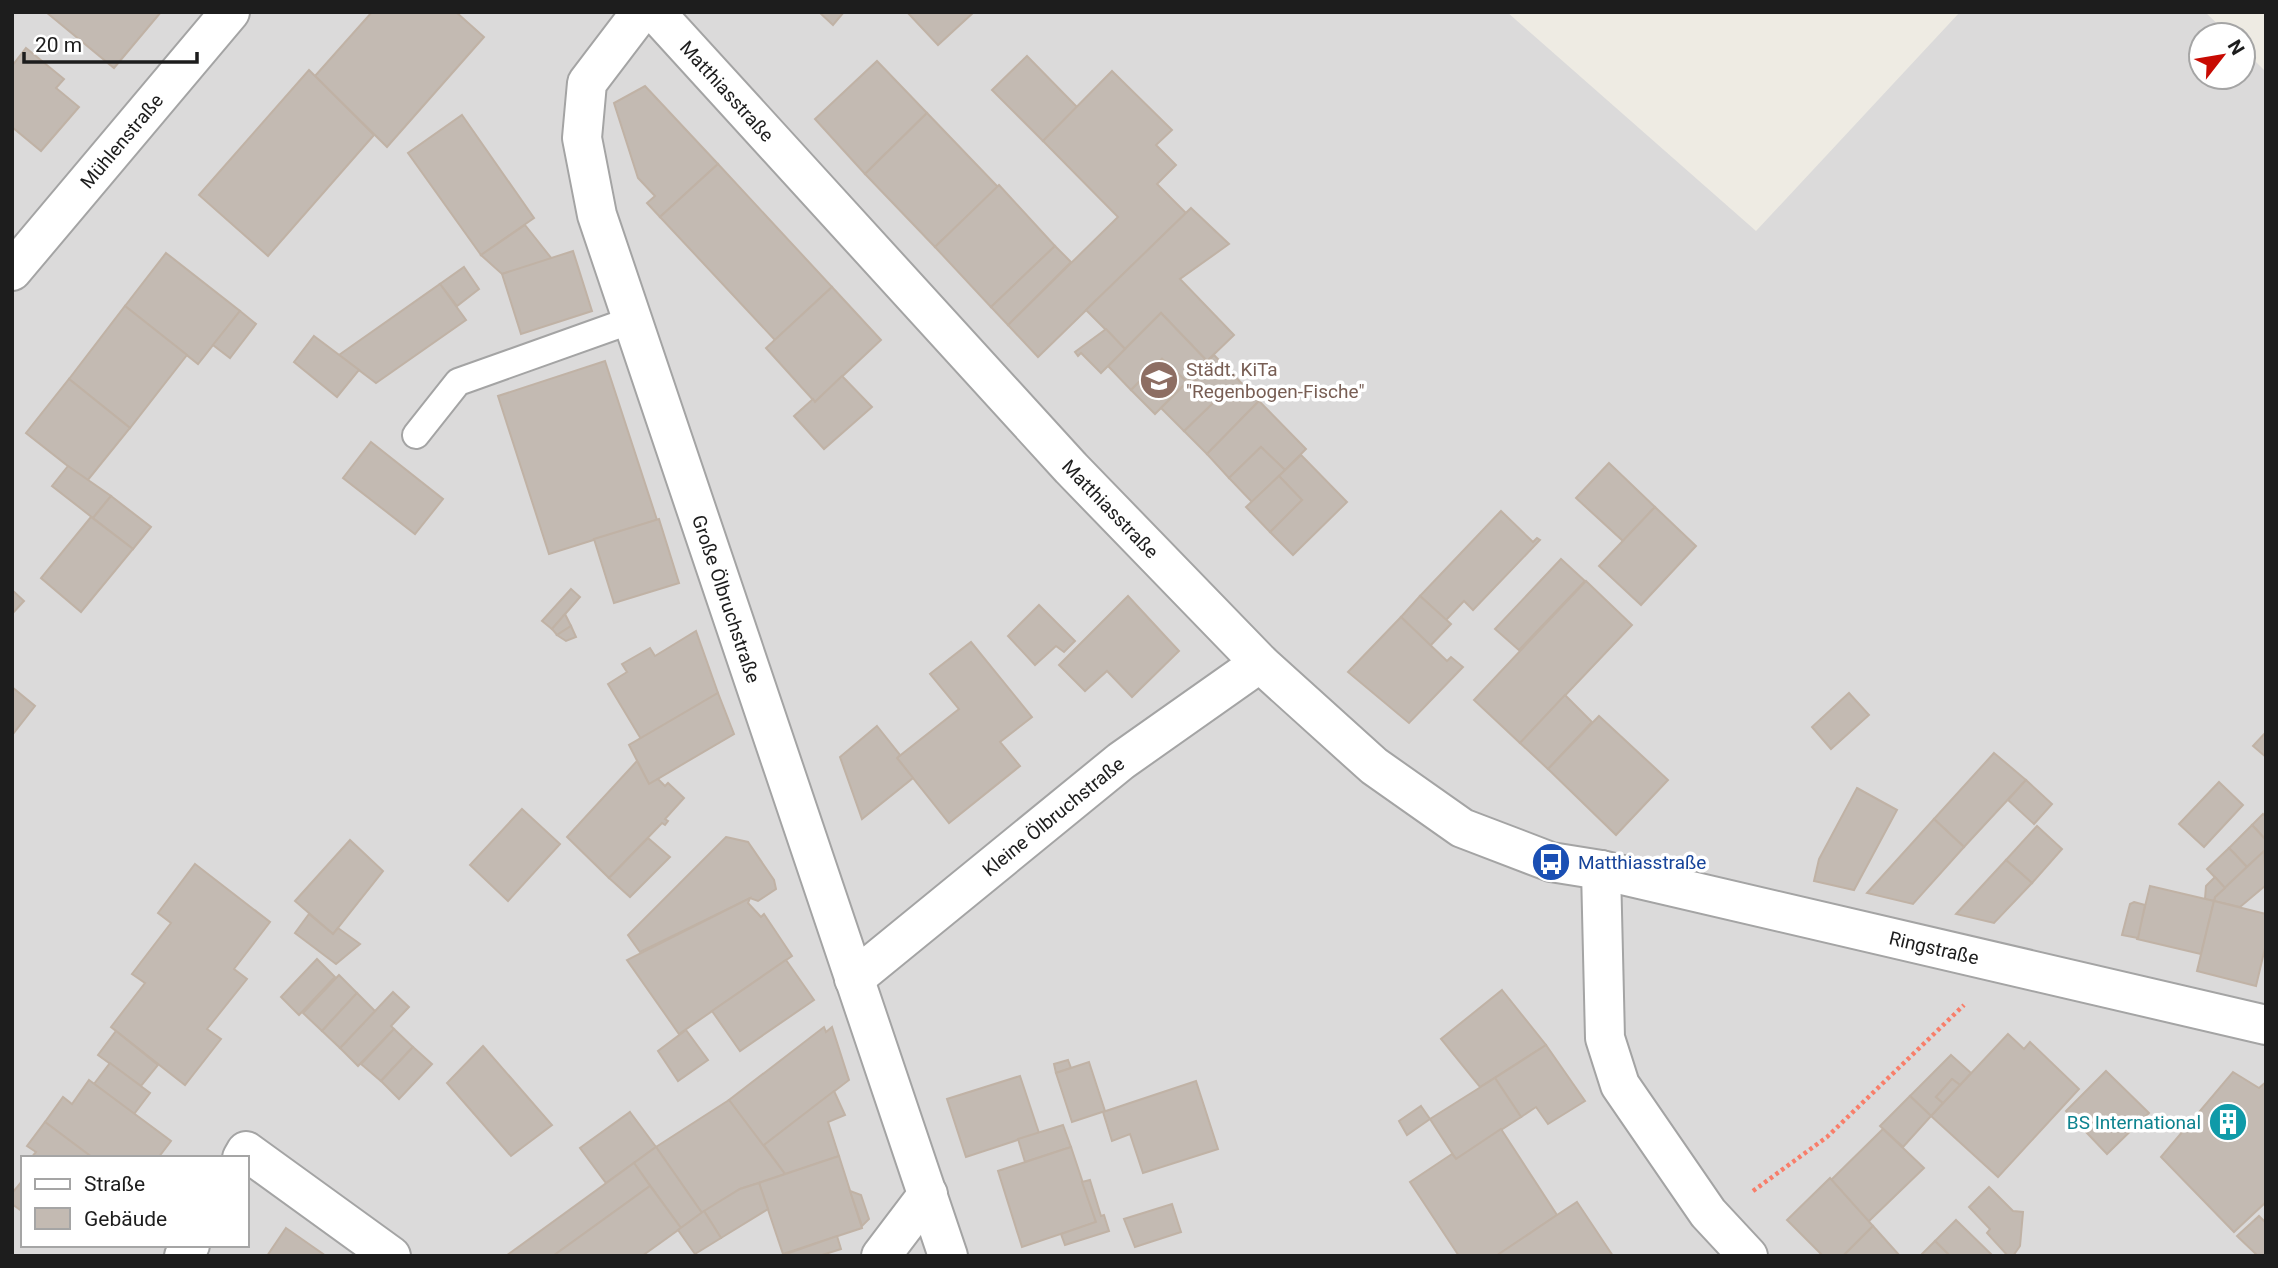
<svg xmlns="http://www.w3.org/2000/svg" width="2278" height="1268" font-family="Roboto,sans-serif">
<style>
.residential{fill:#dbdada;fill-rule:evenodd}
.building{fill:#c3bab2;stroke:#c0b2a5;stroke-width:2}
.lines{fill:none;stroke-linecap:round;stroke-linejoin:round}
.lane-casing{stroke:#a4a4a4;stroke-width:30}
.street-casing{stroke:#a4a4a4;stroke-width:42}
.path{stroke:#f87e6a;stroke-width:4.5;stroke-dasharray:3.5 3.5;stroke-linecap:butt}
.lane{stroke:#fff;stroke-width:26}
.street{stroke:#fff;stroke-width:38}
.labels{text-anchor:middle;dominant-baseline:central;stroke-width:7;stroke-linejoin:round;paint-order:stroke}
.street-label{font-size:19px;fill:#1d1d1d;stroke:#fff}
.education-label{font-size:19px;fill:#785e54;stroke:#fff;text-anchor:start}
.transit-label{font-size:19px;fill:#164399;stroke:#fff;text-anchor:start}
.culture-label{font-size:19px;fill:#0d838f;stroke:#fff;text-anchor:end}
</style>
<rect width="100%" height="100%" fill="#eeebe3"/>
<path class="residential" d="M 12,12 L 1507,12 L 1756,231 L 1960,12 L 2205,12 L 2229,35 L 2201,35 L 2201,77 L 2243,77 L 2243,49 L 2266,72 L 2266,1256 L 12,1256 ZM 23,1158 L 247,1158 L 247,1245 L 23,1245 Z"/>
<g class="building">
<path d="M 46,12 L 161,12 L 114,68 Z"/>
<path d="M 372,12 L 456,12 L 484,37 L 387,147 L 315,76 Z"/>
<path d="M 819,12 L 844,12 L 833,25 Z"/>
<path d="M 907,12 L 974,12 L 938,45 Z"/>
<path d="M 26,48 L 64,79 L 56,88 L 79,107 L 41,151 L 12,127 L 12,66 Z"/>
<path d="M 1027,56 L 1077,107 L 1043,141 L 992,90 Z"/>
<path d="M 877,61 L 927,113 L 865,174 L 815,119 Z"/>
<path d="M 309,70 L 374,135 L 268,256 L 199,195 Z"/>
<path d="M 1112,71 L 1172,130 L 1156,145 L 1176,165 L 1157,184 L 1186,213 L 1038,357 L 1008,325 L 1118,217 L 1043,141 Z"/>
<path d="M 645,86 L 718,164 L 660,217 L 647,203 L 655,196 L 638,178 L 614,103 Z"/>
<path d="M 927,113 L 998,187 L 935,247 L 865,174 Z"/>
<path d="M 462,115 L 534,218 L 481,255 L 408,153 Z"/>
<path d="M 718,164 L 832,287 L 775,340 L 660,217 Z"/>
<path d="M 999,185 L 1055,246 L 991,307 L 935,247 Z"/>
<path d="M 1191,208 L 1229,244 L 1180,279 L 1234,335 L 1207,361 L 1161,313 L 1125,349 L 1086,310 Z"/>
<path d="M 525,225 L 552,259 L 502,274 L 481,255 Z"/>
<path d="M 1055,246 L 1071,262 L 1008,325 L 991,307 Z"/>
<path d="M 573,251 L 592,311 L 521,334 L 502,274 Z"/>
<path d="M 166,253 L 240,311 L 198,364 L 125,306 Z"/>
<path d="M 464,267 L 479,289 L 457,306 L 440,284 Z"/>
<path d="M 440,284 L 466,320 L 376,383 L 339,355 Z"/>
<path d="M 832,287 L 881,340 L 815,402 L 766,348 Z"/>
<path d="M 125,306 L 187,355 L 130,428 L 69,379 Z"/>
<path d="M 240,311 L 256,324 L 230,358 L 213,345 Z"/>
<path d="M 1161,313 L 1207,361 L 1187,382 L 1162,359 L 1131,390 L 1108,366 Z"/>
<path d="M 1106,329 L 1125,349 L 1101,373 L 1081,353 L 1078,356 L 1075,352 Z"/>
<path d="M 314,336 L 359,370 L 337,397 L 294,362 Z"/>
<path d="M 1214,355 L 1259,401 L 1207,454 L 1184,431 L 1216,400 L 1192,377 Z"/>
<path d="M 1162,359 L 1187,382 L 1155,414 L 1131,390 Z"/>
<path d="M 605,361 L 657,520 L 549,554 L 498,396 Z"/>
<path d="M 842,376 L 872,407 L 824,449 L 794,416 L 813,399 L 815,402 Z"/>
<path d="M 1192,377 L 1216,400 L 1184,431 L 1161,408 Z"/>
<path d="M 69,379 L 130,428 L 87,481 L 26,433 Z"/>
<path d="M 1259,401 L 1306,449 L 1285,470 L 1261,447 L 1229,478 L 1207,454 Z"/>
<path d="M 371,442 L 443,499 L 415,534 L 343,478 Z"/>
<path d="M 1261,447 L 1285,470 L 1252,502 L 1229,478 Z"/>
<path d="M 1301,455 L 1347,502 L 1293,555 L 1270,532 L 1302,500 L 1279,476 Z"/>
<path d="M 1609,463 L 1655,507 L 1623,541 L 1576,498 Z"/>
<path d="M 68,466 L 111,496 L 93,518 L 52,486 Z"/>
<path d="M 1279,476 L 1302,500 L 1270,532 L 1246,507 Z"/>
<path d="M 111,496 L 151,527 L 133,549 L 93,518 Z"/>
<path d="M 1655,507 L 1696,546 L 1641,605 L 1599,566 Z"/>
<path d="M 1501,511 L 1533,542 L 1537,538 L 1540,540 L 1473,610 L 1464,601 L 1446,620 L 1420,596 Z"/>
<path d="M 91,517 L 133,549 L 81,612 L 41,578 Z"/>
<path d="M 659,519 L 679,583 L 614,603 L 594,539 Z"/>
<path d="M 1561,559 L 1585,581 L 1519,650 L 1495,629 Z"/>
<path d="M 1586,581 L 1632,625 L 1520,743 L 1474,700 Z"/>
<path d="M 571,589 L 580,597 L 552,629 L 542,621 Z"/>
<path d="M 12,590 L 24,601 L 12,614 Z"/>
<path d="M 1128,596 L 1179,651 L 1132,697 L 1107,671 L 1085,691 L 1059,665 Z"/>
<path d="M 1420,596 L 1451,624 L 1430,646 L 1401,617 Z"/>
<path d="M 1039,605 L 1075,641 L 1064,652 L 1056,646 L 1035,665 L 1008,636 Z"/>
<path d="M 565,614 L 571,626 L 557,635 L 552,629 Z"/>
<path d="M 1401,617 L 1447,661 L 1451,657 L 1463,667 L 1409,723 L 1348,672 Z"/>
<path d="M 571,626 L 576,637 L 566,641 L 557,635 Z"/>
<path d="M 696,631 L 718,693 L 641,739 L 608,684 L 627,672 L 622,664 L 650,648 L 655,656 Z"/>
<path d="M 971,642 L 1032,717 L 1000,742 L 1020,766 L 949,823 L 897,758 L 959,709 L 930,674 Z"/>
<path d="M 12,687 L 35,706 L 13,734 L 12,733 Z"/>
<path d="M 718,693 L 734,734 L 649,784 L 629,745 Z"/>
<path d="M 1849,693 L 1869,715 L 1831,749 L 1812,727 Z"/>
<path d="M 1565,695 L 1592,722 L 1548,769 L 1520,743 Z"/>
<path d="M 1599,716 L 1668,780 L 1616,835 L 1548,769 Z"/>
<path d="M 877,726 L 900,755 L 897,758 L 913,778 L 862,819 L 840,757 Z"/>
<path d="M 2266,732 L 2266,757 L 2253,746 Z"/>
<path d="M 1994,753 L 2026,780 L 1964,847 L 1934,819 Z"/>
<path d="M 637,761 L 649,784 L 658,779 L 665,786 L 668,783 L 684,798 L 665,819 L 668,821 L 665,825 L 662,823 L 609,878 L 567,837 Z"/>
<path d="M 2026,780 L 2052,804 L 2034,824 L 2008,800 Z"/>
<path d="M 2219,782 L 2243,805 L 2204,847 L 2179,824 Z"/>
<path d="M 1857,788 L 1897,810 L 1854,890 L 1814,881 L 1819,859 Z"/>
<path d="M 522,809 L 560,844 L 508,901 L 470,865 Z"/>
<path d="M 2263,814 L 2266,817 L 2266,840 L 2252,825 Z"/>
<path d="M 1934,819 L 1964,847 L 1913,904 L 1867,893 Z"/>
<path d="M 2252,825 L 2266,840 L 2266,850 L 2247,867 L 2229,848 Z"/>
<path d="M 2037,826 L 2062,849 L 2032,883 L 2006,860 Z"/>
<path d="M 726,837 L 748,842 L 774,880 L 776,889 L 758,901 L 750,898 L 640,952 L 628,935 Z"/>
<path d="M 648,838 L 670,857 L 630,897 L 609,878 Z"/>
<path d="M 350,840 L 383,871 L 333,934 L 295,901 Z"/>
<path d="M 2229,848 L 2247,867 L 2225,888 L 2207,869 Z"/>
<path d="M 2264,851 L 2266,885 L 2240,907 L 2214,901 L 2215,897 Z"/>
<path d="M 2006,860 L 2032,883 L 1994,923 L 1956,914 Z"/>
<path d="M 195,864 L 270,922 L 234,969 L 247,979 L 207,1029 L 221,1039 L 185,1085 L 111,1027 L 145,983 L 132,974 L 171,923 L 158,913 Z"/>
<path d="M 2215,877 L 2225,888 L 2215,897 L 2214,901 L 2205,899 L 2206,886 Z"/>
<path d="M 2150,886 L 2214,901 L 2201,954 L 2137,939 Z"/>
<path d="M 750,898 L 748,903 L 761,917 L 764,914 L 792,956 L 679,1034 L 627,960 Z"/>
<path d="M 2214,901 L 2266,914 L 2266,944 L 2256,986 L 2197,971 Z"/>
<path d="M 2134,902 L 2145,905 L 2138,938 L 2122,935 L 2130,904 Z"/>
<path d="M 309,914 L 333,934 L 338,928 L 360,944 L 336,964 L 295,933 Z"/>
<path d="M 317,959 L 335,977 L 299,1015 L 281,997 Z"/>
<path d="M 786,960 L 814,1000 L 740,1051 L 712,1011 Z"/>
<path d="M 339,975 L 357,993 L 322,1031 L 303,1013 Z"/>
<path d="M 1502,990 L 1546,1045 L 1480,1087 L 1441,1039 Z"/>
<path d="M 393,992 L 409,1007 L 391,1026 L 394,1029 L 358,1066 L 340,1048 Z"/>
<path d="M 357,993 L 375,1011 L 340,1048 L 322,1031 Z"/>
<path d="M 824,1027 L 826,1032 L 832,1027 L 849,1080 L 763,1146 L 729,1100 Z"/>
<path d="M 394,1029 L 413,1047 L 381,1081 L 361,1064 Z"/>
<path d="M 686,1030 L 708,1060 L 678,1081 L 658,1051 Z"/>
<path d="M 116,1031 L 158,1065 L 141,1086 L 98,1055 Z"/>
<path d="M 2008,1034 L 2024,1049 L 2030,1042 L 2079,1089 L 1998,1177 L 1931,1116 Z"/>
<path d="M 1546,1045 L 1585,1101 L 1548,1124 L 1536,1107 L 1521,1117 L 1495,1078 Z"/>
<path d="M 483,1046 L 552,1125 L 511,1156 L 447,1083 Z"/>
<path d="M 413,1047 L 432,1064 L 399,1099 L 381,1081 Z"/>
<path d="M 1951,1055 L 1971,1073 L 1960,1085 L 1952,1079 L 1936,1097 L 1943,1103 L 1931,1116 L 1910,1096 Z"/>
<path d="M 1068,1060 L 1071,1068 L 1056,1073 L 1054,1064 Z"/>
<path d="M 1089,1062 L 1105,1111 L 1072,1122 L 1056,1073 Z"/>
<path d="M 110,1063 L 150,1093 L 134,1114 L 94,1084 Z"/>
<path d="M 2106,1071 L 2149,1113 L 2107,1154 L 2066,1111 Z"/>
<path d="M 2233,1072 L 2259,1088 L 2266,1082 L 2266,1202 L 2234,1232 L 2161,1157 Z"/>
<path d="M 1020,1076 L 1039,1133 L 966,1157 L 947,1099 Z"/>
<path d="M 1495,1078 L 1521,1117 L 1456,1159 L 1430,1119 Z"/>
<path d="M 1952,1079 L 1960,1085 L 1943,1103 L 1936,1097 Z"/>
<path d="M 89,1080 L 171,1141 L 158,1158 L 93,1158 L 45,1122 L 63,1097 L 72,1104 Z"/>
<path d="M 1196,1081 L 1218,1149 L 1143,1173 L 1130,1134 L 1112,1141 L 1103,1112 Z"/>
<path d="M 834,1091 L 845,1115 L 828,1122 L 839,1156 L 785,1174 L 764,1145 Z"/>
<path d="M 1910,1096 L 1931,1116 L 1903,1147 L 1880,1126 Z"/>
<path d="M 729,1100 L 785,1174 L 740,1189 L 702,1213 L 656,1147 Z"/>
<path d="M 1421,1106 L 1430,1119 L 1407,1135 L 1399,1121 Z"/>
<path d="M 630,1112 L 656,1147 L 606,1183 L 580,1148 Z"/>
<path d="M 45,1122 L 93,1158 L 31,1158 L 36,1152 L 27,1146 Z"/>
<path d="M 1063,1125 L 1071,1147 L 1025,1162 L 1018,1139 Z"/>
<path d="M 1501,1129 L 1557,1215 L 1496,1256 L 1459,1256 L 1410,1182 L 1452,1154 L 1456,1159 Z"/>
<path d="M 1883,1129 L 1924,1168 L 1868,1222 L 1831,1180 Z"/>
<path d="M 656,1147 L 702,1213 L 681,1228 L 634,1163 Z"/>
<path d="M 1071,1147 L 1096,1222 L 1022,1247 L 998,1171 Z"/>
<path d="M 839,1156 L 862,1228 L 783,1254 L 759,1183 Z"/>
<path d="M 634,1163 L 650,1186 L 553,1256 L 506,1256 Z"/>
<path d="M 1830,1178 L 1873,1226 L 1843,1256 L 1823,1256 L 1787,1220 Z"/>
<path d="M 23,1180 L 23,1212 L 12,1204 L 12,1193 Z"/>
<path d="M 1090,1180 L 1101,1216 L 1104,1215 L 1109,1231 L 1065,1245 L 1061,1234 L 1096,1222 L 1082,1182 Z"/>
<path d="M 759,1183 L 768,1209 L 721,1238 L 704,1211 L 740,1189 Z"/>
<path d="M 650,1186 L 681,1228 L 642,1256 L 553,1256 Z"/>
<path d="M 1989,1187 L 2013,1211 L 2023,1212 L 2020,1246 L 2013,1256 L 2008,1256 L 1987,1233 L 1990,1229 L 1969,1207 Z"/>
<path d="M 850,1191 L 861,1195 L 869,1219 L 862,1226 Z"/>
<path d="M 1577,1202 L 1613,1256 L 1496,1256 L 1557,1215 Z"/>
<path d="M 1172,1204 L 1181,1232 L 1135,1247 L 1124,1219 Z"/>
<path d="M 704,1211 L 721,1238 L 695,1254 L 678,1230 Z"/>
<path d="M 2259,1216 L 2266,1223 L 2266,1256 L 2258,1256 L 2237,1236 Z"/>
<path d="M 1956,1220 L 1993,1256 L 1950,1256 L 1935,1241 Z"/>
<path d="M 1873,1226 L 1900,1256 L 1843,1256 Z"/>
<path d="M 286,1228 L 326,1256 L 267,1256 Z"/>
<path d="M 837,1236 L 841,1249 L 819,1256 L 786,1256 L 786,1254 Z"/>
<path d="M 1935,1241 L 1950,1256 L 1920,1256 Z"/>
</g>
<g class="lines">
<g class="lane-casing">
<path id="lane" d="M 416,435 L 458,382 L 632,320"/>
</g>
<g class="street-casing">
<g id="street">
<path id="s1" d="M 641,12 L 587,83 L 582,138 L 597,215 L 948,1256"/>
<path id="s2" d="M 655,12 L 1071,468 L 1260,663 L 1374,766 L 1462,828 L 1551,862 L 1601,870 L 2266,1025"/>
<path id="s3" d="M 12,271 L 230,12"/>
<path d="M 1601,870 L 1605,1038 L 1620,1085 L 1708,1213 L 1748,1256"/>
<path id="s4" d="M 854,979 L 1121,761 L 1260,663"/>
<path d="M 242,1158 L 246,1151 L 391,1256"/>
<path d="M 184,1256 L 190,1245"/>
<path d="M 881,1256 L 928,1194"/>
</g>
</g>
<path class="path" d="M 1753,1191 L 1827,1137 L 1964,1005"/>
<use href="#lane" class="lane"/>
<use href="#street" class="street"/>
</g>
<defs>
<g id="school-disc" transform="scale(2.0125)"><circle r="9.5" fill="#8d6e63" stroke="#fff"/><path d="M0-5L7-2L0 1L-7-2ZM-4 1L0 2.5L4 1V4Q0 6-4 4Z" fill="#fff"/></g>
<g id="bus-disc" transform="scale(2.0125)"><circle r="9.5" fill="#1a4fb4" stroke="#fff"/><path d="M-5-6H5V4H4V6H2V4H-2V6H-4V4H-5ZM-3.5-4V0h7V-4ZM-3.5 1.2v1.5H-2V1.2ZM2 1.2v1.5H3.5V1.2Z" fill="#fff"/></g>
<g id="building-disc" transform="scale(2.0125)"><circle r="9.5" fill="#0f9aa8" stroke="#fff"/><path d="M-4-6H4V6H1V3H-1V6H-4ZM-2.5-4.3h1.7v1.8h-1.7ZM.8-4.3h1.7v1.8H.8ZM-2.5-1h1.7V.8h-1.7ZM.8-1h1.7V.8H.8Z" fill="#fff"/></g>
</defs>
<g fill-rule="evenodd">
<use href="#school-disc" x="1159" y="380"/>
<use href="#bus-disc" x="1551" y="862"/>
<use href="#building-disc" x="2228" y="1122"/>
</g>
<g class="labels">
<g class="street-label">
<text stroke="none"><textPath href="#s2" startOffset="107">Matthiasstraße</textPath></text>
<text stroke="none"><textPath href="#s3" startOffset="170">Mühlenstraße</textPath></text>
<text stroke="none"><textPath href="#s2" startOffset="674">Matthiasstraße</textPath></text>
<text stroke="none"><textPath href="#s1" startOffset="628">Große Ölbruchstraße</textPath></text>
<text stroke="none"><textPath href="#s4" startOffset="257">Kleine Ölbruchstraße</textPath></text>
<text stroke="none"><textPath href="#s2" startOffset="1638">Ringstraße</textPath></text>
</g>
<g class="education-label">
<text x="1186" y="369">Städt. KiTa<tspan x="1186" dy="22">"Regenbogen-Fische"</tspan></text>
</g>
<g class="transit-label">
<text x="1578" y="862">Matthiasstraße</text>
</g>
<g class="culture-label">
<text x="2201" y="1122">BS International</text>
</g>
</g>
<rect width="2278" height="1268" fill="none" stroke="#1d1d1d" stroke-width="28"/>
<rect x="21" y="1156" width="228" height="91" fill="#ffffff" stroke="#a5a5a5" stroke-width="2"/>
<rect x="35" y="1179" width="35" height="10" fill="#ffffff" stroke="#a5a5a5" stroke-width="2"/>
<text x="84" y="1191" font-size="21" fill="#1d1d1d">Straße</text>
<rect x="35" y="1208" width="35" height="21" fill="#c3bab2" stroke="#a5a5a5" stroke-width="2"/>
<text x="84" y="1226" font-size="21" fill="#1d1d1d">Gebäude</text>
<g transform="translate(2222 56) rotate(59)"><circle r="33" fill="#ffffff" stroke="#a5a5a5" stroke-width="2"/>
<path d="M0-5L12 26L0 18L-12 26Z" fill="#c80a02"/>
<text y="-10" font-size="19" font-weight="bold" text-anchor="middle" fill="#1d1d1d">N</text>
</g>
<path d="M24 52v10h173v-10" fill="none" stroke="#1d1d1d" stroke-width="3.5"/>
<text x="35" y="52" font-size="21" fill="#1d1d1d" stroke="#ffffff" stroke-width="5" paint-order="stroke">20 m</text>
</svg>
